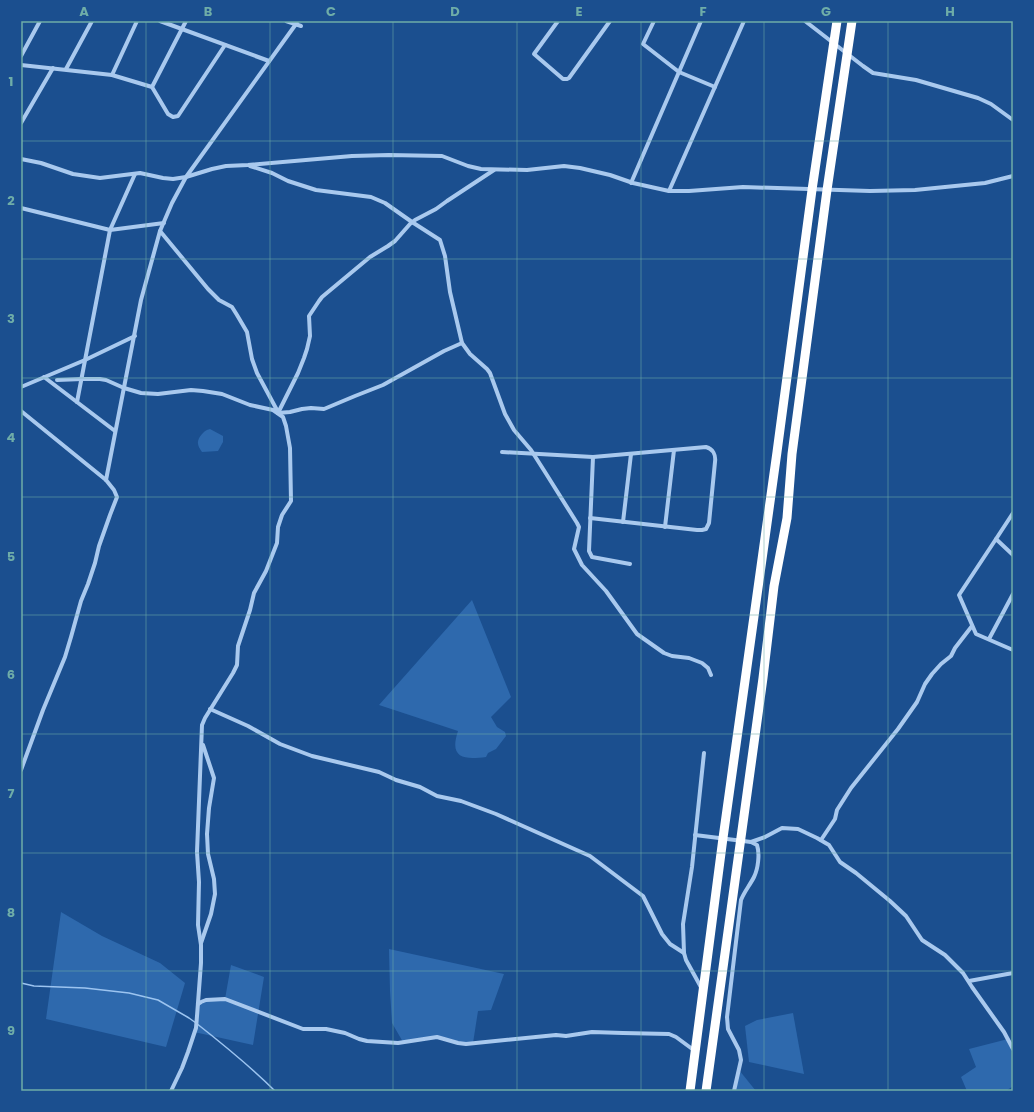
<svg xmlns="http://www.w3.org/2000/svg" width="1034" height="1112" font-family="Poppins,sans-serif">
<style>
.green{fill:#2e69ad}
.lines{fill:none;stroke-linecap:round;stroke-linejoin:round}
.stream{stroke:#9cc4f0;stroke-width:1.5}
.street{stroke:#a9c9ee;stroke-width:4}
.highway{stroke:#fff;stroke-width:9}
.grid{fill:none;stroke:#6fada8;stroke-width:1;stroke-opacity:0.55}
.neatline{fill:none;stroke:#6fada8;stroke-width:1.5}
.grid-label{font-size:13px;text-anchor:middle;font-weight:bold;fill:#6fada8}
</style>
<rect width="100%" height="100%" fill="#1b4f8f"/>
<g class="green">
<path d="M 210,429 L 223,436 L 223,442 L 218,451 L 202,452 C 197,445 196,441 202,434 C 205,431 206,430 210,429 Z"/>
<path d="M 472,600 L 511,697 L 491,717 L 497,727 L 505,732 L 506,736 L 496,749 L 488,753 L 486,757 C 463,760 449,758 458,731 L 379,705 Z"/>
<path d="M 61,912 L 102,936 L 160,963 L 185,983 L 166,1047 L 46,1019 Z"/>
<path d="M 389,949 L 504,974 L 491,1010 L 478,1011 L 473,1043 L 466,1044 L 442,1038 L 403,1042 L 392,1023 L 390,991 Z"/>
<path d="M 231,965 L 264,977 L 253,1045 L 194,1032 L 198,1004 L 201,1002 L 225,999 Z"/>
<path d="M 793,1013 L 804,1074 L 749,1062 L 745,1026 L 757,1020 Z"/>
<path d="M 1008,1039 L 1013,1049 L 1013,1086 L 1006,1091 L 967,1091 L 961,1077 L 976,1067 L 969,1049 Z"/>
<path d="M 739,1070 L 756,1091 L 736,1091 Z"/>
</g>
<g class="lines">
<path class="stream" d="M 21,983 L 34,986 L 85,988 L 129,993 L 158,1000 L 189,1018 L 196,1023 C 224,1045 250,1066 275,1091"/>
<g class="street">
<path d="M 160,21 L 269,61"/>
<path d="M 286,21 L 301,26"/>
<path d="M 558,21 L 534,54 L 563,79 L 567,79 L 569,78 L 610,21"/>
<path d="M 654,21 L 643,44 L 679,72 L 715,87"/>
<path d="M 805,21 L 863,66 L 873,73 L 916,80 L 978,98 L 991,104 L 1013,120"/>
<path d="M 21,56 L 40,21"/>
<path d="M 21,65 L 112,75 L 152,87 L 168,114 L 173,117 L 178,116 L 225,45"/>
<path d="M 66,69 L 92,21"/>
<path d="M 112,75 L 137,21"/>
<path d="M 152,87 L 186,21"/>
<path d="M 21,123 L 53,68"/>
<path d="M 21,159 L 41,163 L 73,174 L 100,178 L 140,173 L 163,178 L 173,179 L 186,177 L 212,169 L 226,166 L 248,165 L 352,156 L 389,155 L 442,156 L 468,166 L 481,169 L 527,170 L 564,166 L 580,168 L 610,175 L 633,183 L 669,191 L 689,191 L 743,187 L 870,191 L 915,190 L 985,183 L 1013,176"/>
<path d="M 250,166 L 272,173 L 288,181 L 316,190 L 371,197 L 385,203 L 412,222 L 440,240 L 445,256 L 450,292 L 462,343 L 470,354 L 487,369 L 490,373 L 505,414 L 514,430 L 531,450 L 545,472 L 577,523 L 579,527 L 574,549 L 582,565 L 606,591 L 637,634 L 664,653 L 672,656 L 689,658 L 702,663 L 708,668 L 711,675"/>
<path d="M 631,183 L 701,21"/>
<path d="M 669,191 L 744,21"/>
<path d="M 21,208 L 110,230 L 164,223"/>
<path d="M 160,231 L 208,289 L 219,300 L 232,307 L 237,315 L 247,332 L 252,359 L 257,373 L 278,412"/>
<path d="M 44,377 L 115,431"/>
<path d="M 57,380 L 82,379 L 100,379 L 106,380 L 124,388 L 141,393 L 158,394 L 191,390 L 203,391 L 222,394 L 250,405 L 273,410 L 283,417 L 286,426 L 290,448 L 291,501 L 282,515 L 278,527 L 277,543 L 266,571 L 254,593 L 250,610 L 238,646 L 237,665 L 233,673 L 205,718 L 202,725 L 197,852 L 199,882 L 198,925 L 201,945 L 201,963 L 197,1016 L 196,1028 L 188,1052 L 182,1068 L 171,1091"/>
<path d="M 21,387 L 85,360 L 135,336"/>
<path d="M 77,402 L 110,230 L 135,174"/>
<path d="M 21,411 L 106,480 L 114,490 L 117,497 L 110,515 L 99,546 L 95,563 L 88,584 L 81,601 L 71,637 L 65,657 L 43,710 L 21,770"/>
<path d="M 278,413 L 298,373 L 304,358 L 307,349 L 310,336 L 309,316 L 319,301 L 322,297 L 370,257 L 388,246 L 395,241 L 410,224 L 415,220 L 436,209 L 447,201 L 494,170"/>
<path d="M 278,413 L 290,412 L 302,409 L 311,408 L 324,409 L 355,396 L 383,385 L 444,351 L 462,343"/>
<path d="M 502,452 L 593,457 L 706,447 C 713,449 716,455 715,462 L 709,523 L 706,529 L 702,530 L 697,530 L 590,518"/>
<path d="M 593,457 L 589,551 L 592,557 L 630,564"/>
<path d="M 106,480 L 141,300 L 160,231 L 172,203 L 186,177 L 296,24 L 297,21"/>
<path d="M 623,522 L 631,454"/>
<path d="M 665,527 L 674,450"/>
<path d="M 996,539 L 1013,513"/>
<path d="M 1013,555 L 996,539 L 959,595 L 976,634 L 1013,650"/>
<path d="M 989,639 L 1013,594"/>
<path d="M 210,709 L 248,726 L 280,744 L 312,756 L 379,772 L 396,780 L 420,787 L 437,796 L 461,801 L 496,814 L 590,856 L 643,896 L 662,934 L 670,944 L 684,953"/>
<path d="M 695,835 L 751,842 L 765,837 L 782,828 L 798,829 L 817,838 L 829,845 L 840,862 L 856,873 L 890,901 L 906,916 L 922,940 L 945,955 L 963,973 L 972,987 L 1004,1032 L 1013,1049"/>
<path d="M 821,840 L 835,819 L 837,810 L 851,788 L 898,729 L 917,702 L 925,684 L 932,674 L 941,664 L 951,656 L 955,648 L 972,626"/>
<path d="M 201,943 L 211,914 L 215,894 L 214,879 L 208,854 L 207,834 L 209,808 L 214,778 L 203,745"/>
<path d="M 969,981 L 1013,973"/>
<path d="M 702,989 L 686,960 L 684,953 L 683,924 L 692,867 L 704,753"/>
<path d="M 198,1004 L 201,1002 L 206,1000 L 225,999 L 303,1029 L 326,1029 L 345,1033 L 359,1039 L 367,1041 L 398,1043 L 437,1037 L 458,1043 L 466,1044 L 556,1035 L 566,1036 L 592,1032 L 623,1033 L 669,1034 L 676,1037 L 695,1051"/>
<path d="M 734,1091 L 741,1060 L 739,1050 L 728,1029 L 727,1017 L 741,900 C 744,892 750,885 754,877 C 758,869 760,854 757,845 L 751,842"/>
</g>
<g class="highway">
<path d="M 690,1091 L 723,838 L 777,452 L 812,190 L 837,21"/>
<path d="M 706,1091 L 763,678 L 774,586 L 787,518 L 792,454 L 827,190 L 852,21"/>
</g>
</g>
<path class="grid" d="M 146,21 L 146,1091M 270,21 L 270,1091M 393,21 L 393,1091M 517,21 L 517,1091M 641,21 L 641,1091M 764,21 L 764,1091M 888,21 L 888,1091M 21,141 L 1013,141M 21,259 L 1013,259M 21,378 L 1013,378M 21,497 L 1013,497M 21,615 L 1013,615M 21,734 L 1013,734M 21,853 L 1013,853M 21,971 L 1013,971"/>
<rect width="1034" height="1112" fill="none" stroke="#1b4f8f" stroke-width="44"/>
<rect x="22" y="22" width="990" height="1068" class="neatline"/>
<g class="grid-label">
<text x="84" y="16">A</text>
<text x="208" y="16">B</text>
<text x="331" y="16">C</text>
<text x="455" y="16">D</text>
<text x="579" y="16">E</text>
<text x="703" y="16">F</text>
<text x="826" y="16">G</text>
<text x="950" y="16">H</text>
<text x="11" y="86">1</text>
<text x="11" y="205">2</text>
<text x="11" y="323">3</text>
<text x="11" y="442">4</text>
<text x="11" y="561">5</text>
<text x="11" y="679">6</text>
<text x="11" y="798">7</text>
<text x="11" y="917">8</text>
<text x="11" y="1035">9</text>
</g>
</svg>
